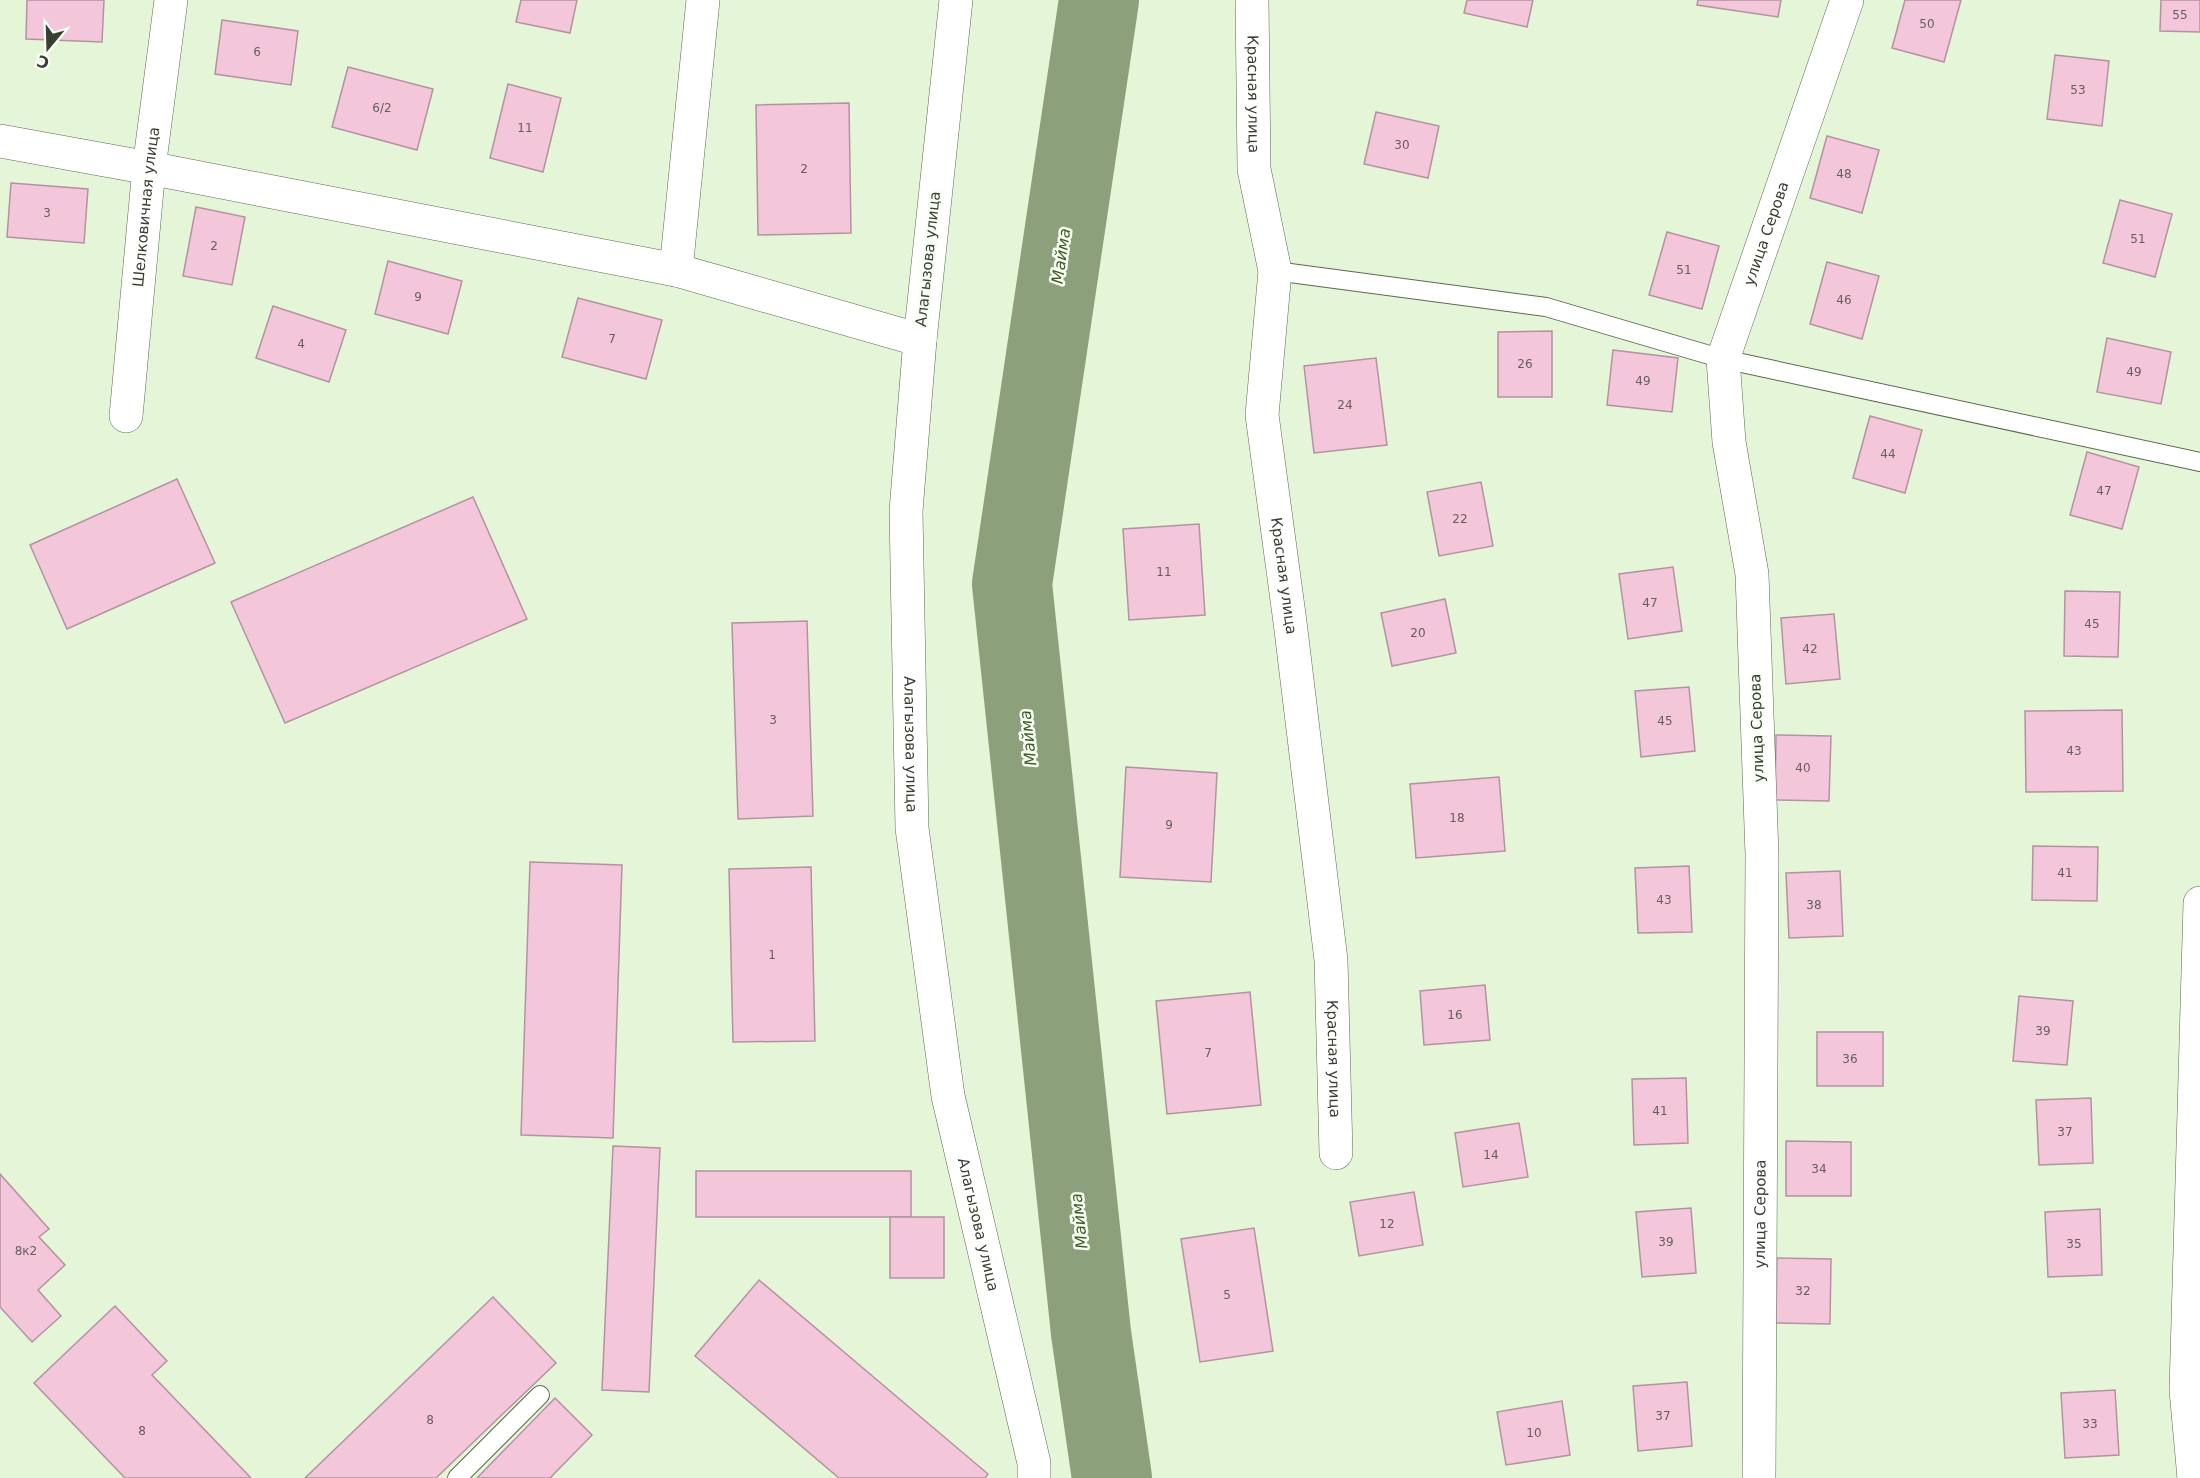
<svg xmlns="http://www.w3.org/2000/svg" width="2200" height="1478" font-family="'DejaVu Sans',sans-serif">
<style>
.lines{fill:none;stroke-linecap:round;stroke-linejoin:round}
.river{stroke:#8ca07c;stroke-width:80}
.building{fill:#f3c6da;stroke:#b293a1;stroke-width:1.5}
.service-casing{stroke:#5c6a51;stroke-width:20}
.minor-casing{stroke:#5c6a51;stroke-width:34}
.service{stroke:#fff;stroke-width:18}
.minor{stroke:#fff;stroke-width:33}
.labels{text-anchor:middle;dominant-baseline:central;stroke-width:5;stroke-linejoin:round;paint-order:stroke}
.number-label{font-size:12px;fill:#66605c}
.street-label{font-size:15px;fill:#373e32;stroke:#f8fef3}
.water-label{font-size:16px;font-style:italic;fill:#3e5a23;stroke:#f8fef3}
</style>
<rect width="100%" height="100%" fill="#e5f5d8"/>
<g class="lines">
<path class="river" d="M 1099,0 L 1012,584 L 1091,1333 L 1112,1478"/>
</g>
<g class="building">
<path d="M 27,0 L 104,0 L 102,42 L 26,39 Z"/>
<path d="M 521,0 L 577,0 L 570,33 L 516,22 Z"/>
<path d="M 1467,0 L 1533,0 L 1527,27 L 1464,13 Z"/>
<path d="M 1698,0 L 1781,0 L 1778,17 L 1697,5 Z"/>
<path d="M 1905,0 L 1961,0 L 1944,62 L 1892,48 Z"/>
<path d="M 2161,0 L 2200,0 L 2200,32 L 2160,31 Z"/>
<path d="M 222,20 L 298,31 L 291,85 L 215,74 Z"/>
<path d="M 2055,55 L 2109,61 L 2102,126 L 2047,119 Z"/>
<path d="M 348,67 L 433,89 L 417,150 L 332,127 Z"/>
<path d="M 508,84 L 561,98 L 543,172 L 490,158 Z"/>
<path d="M 849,103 L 851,233 L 758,235 L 756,105 Z"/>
<path d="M 1376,112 L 1439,126 L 1428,178 L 1364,164 Z"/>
<path d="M 1827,136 L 1879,150 L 1862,213 L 1810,198 Z"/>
<path d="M 11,183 L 88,189 L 84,243 L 7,237 Z"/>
<path d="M 2120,200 L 2172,214 L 2155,277 L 2103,263 Z"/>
<path d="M 196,207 L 245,217 L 232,285 L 183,276 Z"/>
<path d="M 1667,232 L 1719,246 L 1702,309 L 1649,295 Z"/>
<path d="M 388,261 L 462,281 L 448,334 L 375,314 Z"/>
<path d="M 1827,262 L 1879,276 L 1862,339 L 1810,324 Z"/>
<path d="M 578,298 L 662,320 L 646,379 L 562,357 Z"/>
<path d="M 273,306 L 346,330 L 329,382 L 256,358 Z"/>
<path d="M 1552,331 L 1552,397 L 1498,397 L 1498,332 Z"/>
<path d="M 2107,338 L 2171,352 L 2161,404 L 2097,392 Z"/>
<path d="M 1613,350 L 1678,358 L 1672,412 L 1607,405 Z"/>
<path d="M 1376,358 L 1387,445 L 1314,453 L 1304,366 Z"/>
<path d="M 1870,416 L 1922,430 L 1905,493 L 1853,478 Z"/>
<path d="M 2087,452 L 2139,467 L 2122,529 L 2070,515 Z"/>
<path d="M 177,479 L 215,563 L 67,629 L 30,545 Z"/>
<path d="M 1481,482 L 1493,546 L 1439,556 L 1427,492 Z"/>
<path d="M 473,497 L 527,619 L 285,723 L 231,602 Z"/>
<path d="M 1199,524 L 1205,615 L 1129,620 L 1123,529 Z"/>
<path d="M 1673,567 L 1682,631 L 1628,639 L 1619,574 Z"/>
<path d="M 2065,591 L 2120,592 L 2118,657 L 2064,656 Z"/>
<path d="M 1445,599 L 1456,653 L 1392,666 L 1381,613 Z"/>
<path d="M 1834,614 L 1840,679 L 1786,684 L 1781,618 Z"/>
<path d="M 807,621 L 813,816 L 738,819 L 732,623 Z"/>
<path d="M 1689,687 L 1695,751 L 1641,757 L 1635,691 Z"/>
<path d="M 2122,710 L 2123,791 L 2026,792 L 2025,711 Z"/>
<path d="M 1776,735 L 1831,736 L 1829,801 L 1775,800 Z"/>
<path d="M 1126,767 L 1217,773 L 1211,882 L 1120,877 Z"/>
<path d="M 1499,777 L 1505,851 L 1416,858 L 1410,784 Z"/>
<path d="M 2033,846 L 2098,847 L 2097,901 L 2032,900 Z"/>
<path d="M 530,862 L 622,865 L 613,1138 L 521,1135 Z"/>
<path d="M 1689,866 L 1692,932 L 1638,933 L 1635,868 Z"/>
<path d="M 811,867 L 815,1041 L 733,1042 L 729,869 Z"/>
<path d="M 1840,871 L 1843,936 L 1789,938 L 1786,873 Z"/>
<path d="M 1485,985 L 1490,1040 L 1424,1045 L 1420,991 Z"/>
<path d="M 1250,992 L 1261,1105 L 1167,1114 L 1156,1001 Z"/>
<path d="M 2019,996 L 2073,1001 L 2067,1065 L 2013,1061 Z"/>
<rect x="1817" y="1032" width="66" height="54"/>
<path d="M 1686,1078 L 1688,1143 L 1634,1145 L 1632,1079 Z"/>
<path d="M 2091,1098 L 2093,1163 L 2039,1165 L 2036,1100 Z"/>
<path d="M 1519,1123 L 1528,1177 L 1463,1187 L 1455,1133 Z"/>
<path d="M 1786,1141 L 1851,1142 L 1851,1196 L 1786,1196 Z"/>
<path d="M 613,1146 L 660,1148 L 649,1392 L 602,1390 Z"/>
<rect x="696" y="1171" width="215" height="46"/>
<path d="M 0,1174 L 49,1229 L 39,1237 L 65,1265 L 38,1290 L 61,1316 L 32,1342 L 0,1307 Z"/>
<path d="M 1414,1192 L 1423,1245 L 1359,1256 L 1350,1202 Z"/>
<path d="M 1691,1208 L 1696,1273 L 1642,1277 L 1636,1212 Z"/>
<path d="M 2100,1209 L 2102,1275 L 2048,1277 L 2045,1212 Z"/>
<rect x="890" y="1217" width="54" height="61"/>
<path d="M 1254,1228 L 1273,1351 L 1200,1362 L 1181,1239 Z"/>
<path d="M 1777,1258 L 1831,1259 L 1830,1324 L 1776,1323 Z"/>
<path d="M 759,1280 L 988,1474 L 985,1478 L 839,1478 L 695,1356 Z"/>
<path d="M 493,1297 L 556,1363 L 436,1478 L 305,1478 Z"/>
<path d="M 115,1306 L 167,1361 L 152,1375 L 251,1478 L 125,1478 L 34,1383 Z"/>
<path d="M 1687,1382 L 1692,1446 L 1638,1451 L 1633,1386 Z"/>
<path d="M 2115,1390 L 2119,1455 L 2065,1458 L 2061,1393 Z"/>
<path d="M 555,1398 L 592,1435 L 550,1478 L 477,1478 Z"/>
<path d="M 1562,1401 L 1570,1455 L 1506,1465 L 1497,1412 Z"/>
</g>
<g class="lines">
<g class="service-casing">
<g id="service">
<path d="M 1275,271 L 1546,307 L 1723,359 L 2200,462"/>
<path d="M 457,1478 L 540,1395"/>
</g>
</g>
<g class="minor-casing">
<g id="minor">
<path id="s1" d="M 956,0 L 920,340 L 906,511 L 912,828 L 948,1096 L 1034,1463 L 1034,1478"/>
<path id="s2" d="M 1252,0 L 1254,169 L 1275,271 L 1262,415 L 1290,622 L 1331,960 L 1336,1153"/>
<path d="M 0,141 L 149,168 L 676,270 L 920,340"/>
<path d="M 676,270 L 703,0"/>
<path id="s3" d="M 126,416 L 149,168 L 171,0"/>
<path id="s4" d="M 1759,1478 L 1762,855 L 1752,574 L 1729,442 L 1723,359 L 1847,0"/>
<path d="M 2194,1478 L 2186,1390 L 2200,903"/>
</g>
</g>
<use href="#service" class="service"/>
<use href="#minor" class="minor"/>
</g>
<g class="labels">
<g class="number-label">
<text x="2180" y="15">55</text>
<text x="1927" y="24">50</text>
<text x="257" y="52">6</text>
<text x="2078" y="90">53</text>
<text x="382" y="108">6/2</text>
<text x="525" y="128">11</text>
<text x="1402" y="145">30</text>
<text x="804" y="169">2</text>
<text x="1844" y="174">48</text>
<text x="47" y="213">3</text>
<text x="2138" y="239">51</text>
<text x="214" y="246">2</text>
<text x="1684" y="270">51</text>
<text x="418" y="297">9</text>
<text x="1844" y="300">46</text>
<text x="612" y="339">7</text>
<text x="301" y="344">4</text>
<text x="1525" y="364">26</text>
<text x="2134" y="372">49</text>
<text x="1643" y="381">49</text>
<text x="1345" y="405">24</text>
<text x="1888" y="454">44</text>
<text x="2104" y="491">47</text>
<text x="1460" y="519">22</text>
<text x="1164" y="572">11</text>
<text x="1650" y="603">47</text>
<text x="2092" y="624">45</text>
<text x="1418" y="633">20</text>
<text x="1810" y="649">42</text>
<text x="773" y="720">3</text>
<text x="1665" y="721">45</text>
<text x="2074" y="751">43</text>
<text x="1803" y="768">40</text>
<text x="1457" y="818">18</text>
<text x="1169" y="825">9</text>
<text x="2065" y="873">41</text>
<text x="1664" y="900">43</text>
<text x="1814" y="905">38</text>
<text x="772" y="955">1</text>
<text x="1455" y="1015">16</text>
<text x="2043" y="1031">39</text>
<text x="1208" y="1053">7</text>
<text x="1850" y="1059">36</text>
<text x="1660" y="1111">41</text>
<text x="2065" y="1132">37</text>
<text x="1491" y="1155">14</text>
<text x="1819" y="1169">34</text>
<text x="1387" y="1224">12</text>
<text x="1666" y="1242">39</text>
<text x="2074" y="1244">35</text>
<text x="26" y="1251">8к2</text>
<text x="1803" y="1291">32</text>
<text x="1227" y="1295">5</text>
<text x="1663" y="1416">37</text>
<text x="430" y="1420">8</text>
<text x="2090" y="1424">33</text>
<text x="142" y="1431">8</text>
<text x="1534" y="1433">10</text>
</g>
<g class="street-label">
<text stroke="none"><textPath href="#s2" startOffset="94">Красная улица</textPath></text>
<text stroke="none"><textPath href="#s3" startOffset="210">Шелковичная улица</textPath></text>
<text stroke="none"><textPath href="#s4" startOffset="1254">улица Серова</textPath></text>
<text transform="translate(928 259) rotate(-84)">Алагызова улица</text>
<text stroke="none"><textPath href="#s2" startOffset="580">Красная улица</textPath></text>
<text transform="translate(1757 728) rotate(-92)">улица Серова</text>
<text stroke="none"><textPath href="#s1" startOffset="747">Алагызова улица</textPath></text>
<text stroke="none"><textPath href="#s2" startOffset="1066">Красная улица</textPath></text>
<text stroke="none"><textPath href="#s4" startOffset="264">улица Серова</textPath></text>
<text stroke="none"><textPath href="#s1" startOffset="1233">Алагызова улица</textPath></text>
</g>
<g class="water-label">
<text transform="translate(1061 256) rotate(-82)">Майма</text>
<text transform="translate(1028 738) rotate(-96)">Майма</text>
<text transform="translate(1079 1221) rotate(-96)">Майма</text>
</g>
</g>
<g transform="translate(48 48) rotate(199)" stroke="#f8fef3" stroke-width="4.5" paint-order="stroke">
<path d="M0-4.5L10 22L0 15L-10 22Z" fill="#373e32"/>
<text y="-9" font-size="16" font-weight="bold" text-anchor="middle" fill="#373e32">С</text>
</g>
</svg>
